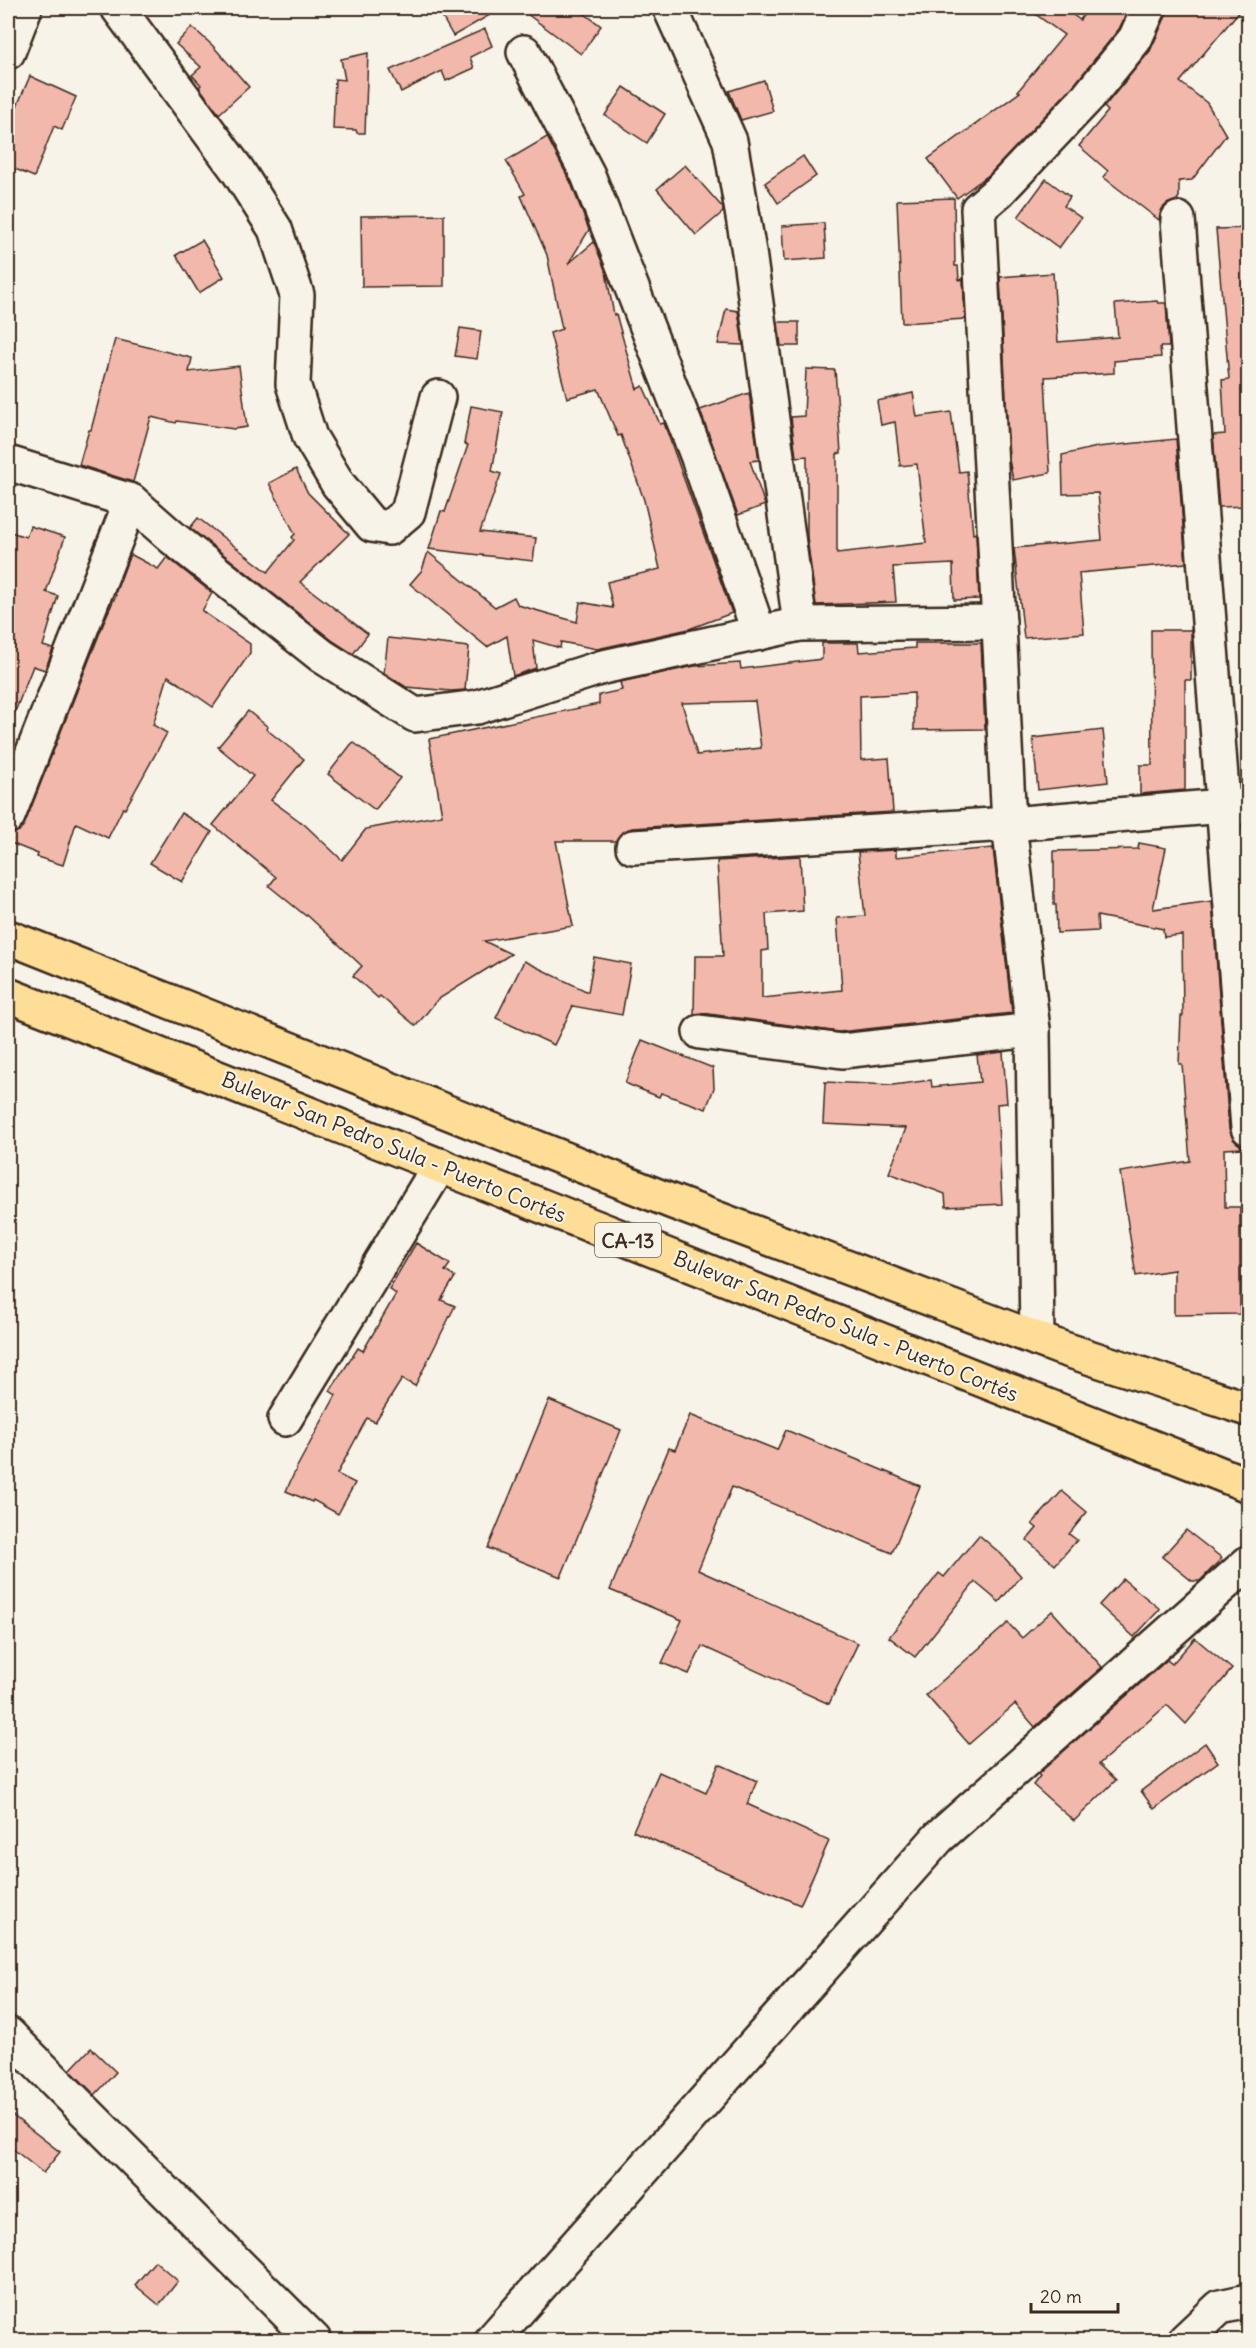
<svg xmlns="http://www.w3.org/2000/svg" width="1256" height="2348" font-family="Delius,sans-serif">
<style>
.building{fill:#f2b8ab;stroke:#3b2a1e;stroke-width:1.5;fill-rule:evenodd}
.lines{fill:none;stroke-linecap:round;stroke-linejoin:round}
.minor-casing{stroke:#3b2a1e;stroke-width:38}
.highway-casing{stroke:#3b2a1e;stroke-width:38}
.minor{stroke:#f7f3e8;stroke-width:33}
.highway{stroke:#fedd96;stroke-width:33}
.labels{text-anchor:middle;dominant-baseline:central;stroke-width:4.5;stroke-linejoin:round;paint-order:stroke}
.shield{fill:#f7f3e8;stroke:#73665b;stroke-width:1.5}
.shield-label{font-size:20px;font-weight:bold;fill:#3b2a1e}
.street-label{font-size:21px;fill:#3b2a1e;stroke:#f7f3e8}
</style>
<rect width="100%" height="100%" fill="#f7f3e8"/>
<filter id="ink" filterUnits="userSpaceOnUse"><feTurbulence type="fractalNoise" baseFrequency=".0167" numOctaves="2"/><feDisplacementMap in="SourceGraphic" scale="12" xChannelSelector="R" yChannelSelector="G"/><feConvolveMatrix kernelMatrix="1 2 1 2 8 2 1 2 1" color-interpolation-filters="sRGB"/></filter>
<g filter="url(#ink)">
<g class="building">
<path d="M 437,8 L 502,8 L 453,36 Z"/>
<path d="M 519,8 L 577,8 L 601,26 L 581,54 Z"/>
<path d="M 1027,8 L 1063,8 L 1080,20 L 1088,8 L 1129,8 L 1119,29 L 1074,85 L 990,174 L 957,198 L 928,159 L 1020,92 L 1018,91 L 1064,35 Z"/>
<path d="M 1168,8 L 1242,8 L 1180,82 L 1207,103 L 1226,135 L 1192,180 L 1179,181 L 1179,197 L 1177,200 L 1167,204 L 1161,210 L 1159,220 L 1103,177 L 1108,171 L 1079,146 L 1108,111 L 1104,107 L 1150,51 L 1166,16 Z"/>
<path d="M 192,27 L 212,45 L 249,87 L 219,114 L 199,87 L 201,85 L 192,75 L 201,67 L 176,44 Z"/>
<path d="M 485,29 L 492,46 L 470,57 L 474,68 L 446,81 L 442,71 L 401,92 L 390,70 Z"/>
<path d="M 368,53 L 365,133 L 357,133 L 356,130 L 333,129 L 335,79 L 345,80 L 341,59 Z"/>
<path d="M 30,76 L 76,97 L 62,130 L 54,126 L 34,177 L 8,166 L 8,127 Z"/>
<path d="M 764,80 L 773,111 L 741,120 L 729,91 Z"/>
<path d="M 624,87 L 665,114 L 647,143 L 605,115 Z"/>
<path d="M 547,137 L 571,183 L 589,230 L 568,264 L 594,242 L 606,272 L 614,315 L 616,314 L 637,389 L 643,386 L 660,424 L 664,423 L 732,613 L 689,629 L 597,649 L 561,642 L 560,648 L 533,640 L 536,668 L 513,676 L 507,636 L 487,647 L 410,584 L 422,570 L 428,552 L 495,607 L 514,597 L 518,605 L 577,622 L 580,602 L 613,608 L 607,582 L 660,569 L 644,500 L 621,435 L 618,436 L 598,389 L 567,398 L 550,333 L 562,329 L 547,255 L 521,196 L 525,194 L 506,161 Z"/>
<path d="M 803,156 L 816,176 L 778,203 L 765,183 Z"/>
<path d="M 685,165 L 723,208 L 723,212 L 696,235 L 657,189 Z"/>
<path d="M 1046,179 L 1070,197 L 1064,206 L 1081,218 L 1059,248 L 1018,217 Z"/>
<path d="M 954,198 L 955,266 L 958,266 L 959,280 L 963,279 L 965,319 L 902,323 L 897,200 Z"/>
<path d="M 444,215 L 444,286 L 362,287 L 361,216 Z"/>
<path d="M 824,223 L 826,258 L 784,261 L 782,226 Z"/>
<path d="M 1248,228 L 1248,506 L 1219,507 L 1213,435 L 1225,434 L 1222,380 L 1229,379 L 1216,229 Z"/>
<path d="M 202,240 L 224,277 L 199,293 L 176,255 Z"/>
<path d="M 1053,273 L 1058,342 L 1118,337 L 1115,304 L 1157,301 L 1158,303 L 1166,303 L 1169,347 L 1160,347 L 1161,357 L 1114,361 L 1114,373 L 1045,377 L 1050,473 L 1013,480 L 1009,460 L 1000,277 Z"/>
<path d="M 726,309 L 738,311 L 743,345 L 718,344 Z"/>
<path d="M 778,322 L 799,322 L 799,346 L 781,346 Z"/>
<path d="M 460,328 L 481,331 L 477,359 L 455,356 Z"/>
<path d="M 115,339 L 192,358 L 189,372 L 239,366 L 247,427 L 234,429 L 177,421 L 176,423 L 151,417 L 133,482 L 79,465 L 89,430 L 91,430 Z"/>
<path d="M 806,369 L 835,370 L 841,453 L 837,454 L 837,553 L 926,543 L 917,464 L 900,466 L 895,422 L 881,425 L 877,401 L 913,393 L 917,417 L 951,412 L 959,472 L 967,471 L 973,534 L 976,533 L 979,599 L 954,600 L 953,564 L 893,567 L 896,602 L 816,605 L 807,537 L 807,456 L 796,457 L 791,417 L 804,416 Z"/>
<path d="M 749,393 L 759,460 L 750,461 L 765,505 L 738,515 L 700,410 Z"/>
<path d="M 471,406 L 503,412 L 492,471 L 501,474 L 480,532 L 536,538 L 533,561 L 429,549 L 441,511 L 445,512 L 468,445 L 464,444 Z"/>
<path d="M 1176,439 L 1186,563 L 1079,573 L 1084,633 L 1024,638 L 1014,548 L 1102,540 L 1098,493 L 1063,494 L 1062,455 L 1097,447 Z"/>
<path d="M 296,469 L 308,493 L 349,534 L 300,582 L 368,634 L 353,654 L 333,641 L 190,528 L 198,518 L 268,572 L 294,540 L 292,537 L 295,534 L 269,483 Z"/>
<path d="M 30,526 L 65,537 L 46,592 L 58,596 L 43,646 L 53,649 L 45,670 L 33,666 L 9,727 L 8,727 L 8,531 L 26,537 Z"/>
<path d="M 130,554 L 158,569 L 167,557 L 212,593 L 202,611 L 250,644 L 250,653 L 213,707 L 168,676 L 153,725 L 167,733 L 125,809 L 123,808 L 108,838 L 76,823 L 63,865 L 37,857 L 38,854 L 8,842 L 8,834 L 19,831 L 25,823 L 106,617 L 116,595 L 115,594 Z"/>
<path d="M 1151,630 L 1191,630 L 1191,680 L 1185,680 L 1185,790 L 1140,794 L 1140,765 L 1152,765 Z"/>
<path d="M 388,638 L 469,647 L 465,690 L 451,691 L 406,687 L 384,673 Z"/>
<path d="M 822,643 L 858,643 L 859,652 L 915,648 L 915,643 L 981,643 L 985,729 L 914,730 L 914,693 L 860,696 L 861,760 L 889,758 L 893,812 L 632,828 L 622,832 L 616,841 L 556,841 L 573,926 L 484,941 L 511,954 L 437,1000 L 416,1026 L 380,996 L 378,998 L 353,976 L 362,966 L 307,915 L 306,916 L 269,886 L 276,877 L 213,825 L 253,776 L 218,747 L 248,711 L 268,727 L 266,729 L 304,759 L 271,800 L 305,825 L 342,860 L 366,829 L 442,815 L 429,739 L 599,704 L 599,695 L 622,690 L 620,682 L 695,666 L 740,663 L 741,669 L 822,659 ZM 755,701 L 761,748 L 697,755 L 682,703 Z"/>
<path d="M 1103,730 L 1108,782 L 1038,790 L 1033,738 Z"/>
<path d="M 353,742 L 400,778 L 375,810 L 328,774 Z"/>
<path d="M 181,813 L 212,832 L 182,882 L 150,863 Z"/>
<path d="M 1139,843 L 1166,848 L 1153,909 L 1212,901 L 1229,1129 L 1233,1139 L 1243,1148 L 1224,1149 L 1225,1207 L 1240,1207 L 1240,1314 L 1174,1315 L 1174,1270 L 1136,1276 L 1120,1172 L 1190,1161 L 1182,1064 L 1179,1064 L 1181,1016 L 1183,1016 L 1182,935 L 1164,937 L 1163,929 L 1097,916 L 1098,931 L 1057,933 L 1056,905 L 1054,905 L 1054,851 L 1138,849 Z"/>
<path d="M 993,848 L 1012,1013 L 839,1032 L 702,1013 L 694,1014 L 695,956 L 723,956 L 717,861 L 800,856 L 803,911 L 766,914 L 768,950 L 762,951 L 762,998 L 842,990 L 837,918 L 865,916 L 858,852 L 896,850 L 896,857 Z"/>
<path d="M 594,957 L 631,964 L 622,1015 L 573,1006 L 554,1045 L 496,1018 L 524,961 L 588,992 Z"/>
<path d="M 642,1040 L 713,1068 L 714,1088 L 706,1109 L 661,1093 L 659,1097 L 625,1083 Z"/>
<path d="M 1003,1052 L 1007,1103 L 997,1104 L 1002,1204 L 946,1207 L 945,1194 L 889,1173 L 906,1128 L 823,1124 L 825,1082 L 893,1085 L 931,1080 L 932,1087 L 980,1082 L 977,1055 Z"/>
<path d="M 416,1243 L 450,1264 L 445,1271 L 455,1277 L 441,1300 L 455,1306 L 415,1386 L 402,1379 L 375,1422 L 367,1418 L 337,1474 L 355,1483 L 338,1514 L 313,1500 L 312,1502 L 286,1491 L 297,1467 L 336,1395 L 330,1391 L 358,1348 L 363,1351 L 396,1294 L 389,1289 Z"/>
<path d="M 549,1400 L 621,1430 L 561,1577 L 488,1548 Z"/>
<path d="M 690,1415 L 777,1450 L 786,1430 L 920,1486 L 892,1553 L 732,1487 L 698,1570 L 858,1643 L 829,1704 L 702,1646 L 689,1674 L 662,1663 L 682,1620 L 610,1590 L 669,1448 L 675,1450 Z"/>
<path d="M 1062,1491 L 1087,1512 L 1069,1534 L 1077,1540 L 1055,1565 L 1027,1540 L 1037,1528 L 1032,1524 Z"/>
<path d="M 1186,1530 L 1222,1558 L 1200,1581 L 1192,1581 L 1162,1557 Z"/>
<path d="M 979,1535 L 1001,1554 L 1021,1576 L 999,1602 L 975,1582 L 915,1657 L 889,1637 L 939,1573 L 944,1577 Z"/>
<path d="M 1123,1579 L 1160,1609 L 1134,1637 L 1099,1605 Z"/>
<path d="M 1052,1611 L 1102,1667 L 1035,1727 L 1015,1704 L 969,1744 L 926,1695 L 1008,1623 L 1022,1638 Z"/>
<path d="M 1195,1638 L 1232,1669 L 1186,1724 L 1167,1705 L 1099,1764 L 1116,1780 L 1074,1821 L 1033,1785 L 1040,1776 L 1038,1774 L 1167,1660 L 1172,1664 Z"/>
<path d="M 1205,1743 L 1218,1762 L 1154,1809 L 1141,1791 Z"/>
<path d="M 719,1764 L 757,1781 L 747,1804 L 829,1841 L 800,1905 L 633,1831 L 659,1772 L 706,1793 Z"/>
<path d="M 91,2048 L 116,2072 L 95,2095 L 70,2070 Z"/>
<path d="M 8,2112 L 60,2152 L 43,2173 L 8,2145 Z"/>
<path d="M 155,2261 L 178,2281 L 159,2305 L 135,2285 Z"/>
</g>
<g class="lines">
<g class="minor-casing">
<g id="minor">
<path d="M 118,8 L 238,171 L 275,229 L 297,295 L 293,384 L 310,437 L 338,484 L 372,525 L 389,528 L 408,512 L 438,397"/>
<path d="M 670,8 L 730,141 L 749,252 L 800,624"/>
<path d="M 8,52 L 25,8"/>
<path d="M 524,52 L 588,175 L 697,455 L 759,633"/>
<path d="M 1178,219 L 1248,1128"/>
<path d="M 8,463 L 131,501 L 173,538 L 322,656 L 415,715 L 477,707 L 603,667 L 800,624 L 999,622"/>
<path d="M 8,816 L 131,501"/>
<path d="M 633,847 L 1009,824 L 1223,806 L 1248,807"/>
<path d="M 700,1032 L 842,1051 L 1033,1030"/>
<path d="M 1037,1339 L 1033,1030 L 1009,824 L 978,209 L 1000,190 L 1088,97 L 1135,39 L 1149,8"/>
<path d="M 285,1419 L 440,1165"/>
<path d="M 8,2034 L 314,2340"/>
<path d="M 492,2340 L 938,1838 L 1248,1563"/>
<path d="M 1185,2340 L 1220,2307 L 1248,2301"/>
</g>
</g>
<g class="highway-casing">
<g id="highway">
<path d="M 8,937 L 673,1202 L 1061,1348 L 1248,1409"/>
<path d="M 8,995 L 1248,1485"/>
</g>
</g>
<use href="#minor" class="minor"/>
<use href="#highway" class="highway"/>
</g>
</g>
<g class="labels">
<rect class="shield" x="595" y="1223" width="66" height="34" rx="4.5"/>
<g class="shield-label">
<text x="628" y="1240">CA-13</text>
</g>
<g class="street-label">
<text transform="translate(394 1147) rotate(22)">Bulevar San Pedro Sula - Puerto Cortés</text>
<text transform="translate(846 1326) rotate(22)">Bulevar San Pedro Sula - Puerto Cortés</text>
</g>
</g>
<rect width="1256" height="2348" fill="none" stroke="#f7f3e8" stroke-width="30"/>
<rect x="15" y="15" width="1226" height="2318" fill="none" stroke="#3b2a1e" stroke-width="2" filter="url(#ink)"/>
<path d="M1031 2303v9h87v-9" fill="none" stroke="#3b2a1e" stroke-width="3"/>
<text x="1040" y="2303" font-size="18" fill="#3b2a1e" stroke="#f7f3e8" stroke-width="4.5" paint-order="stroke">20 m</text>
</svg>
